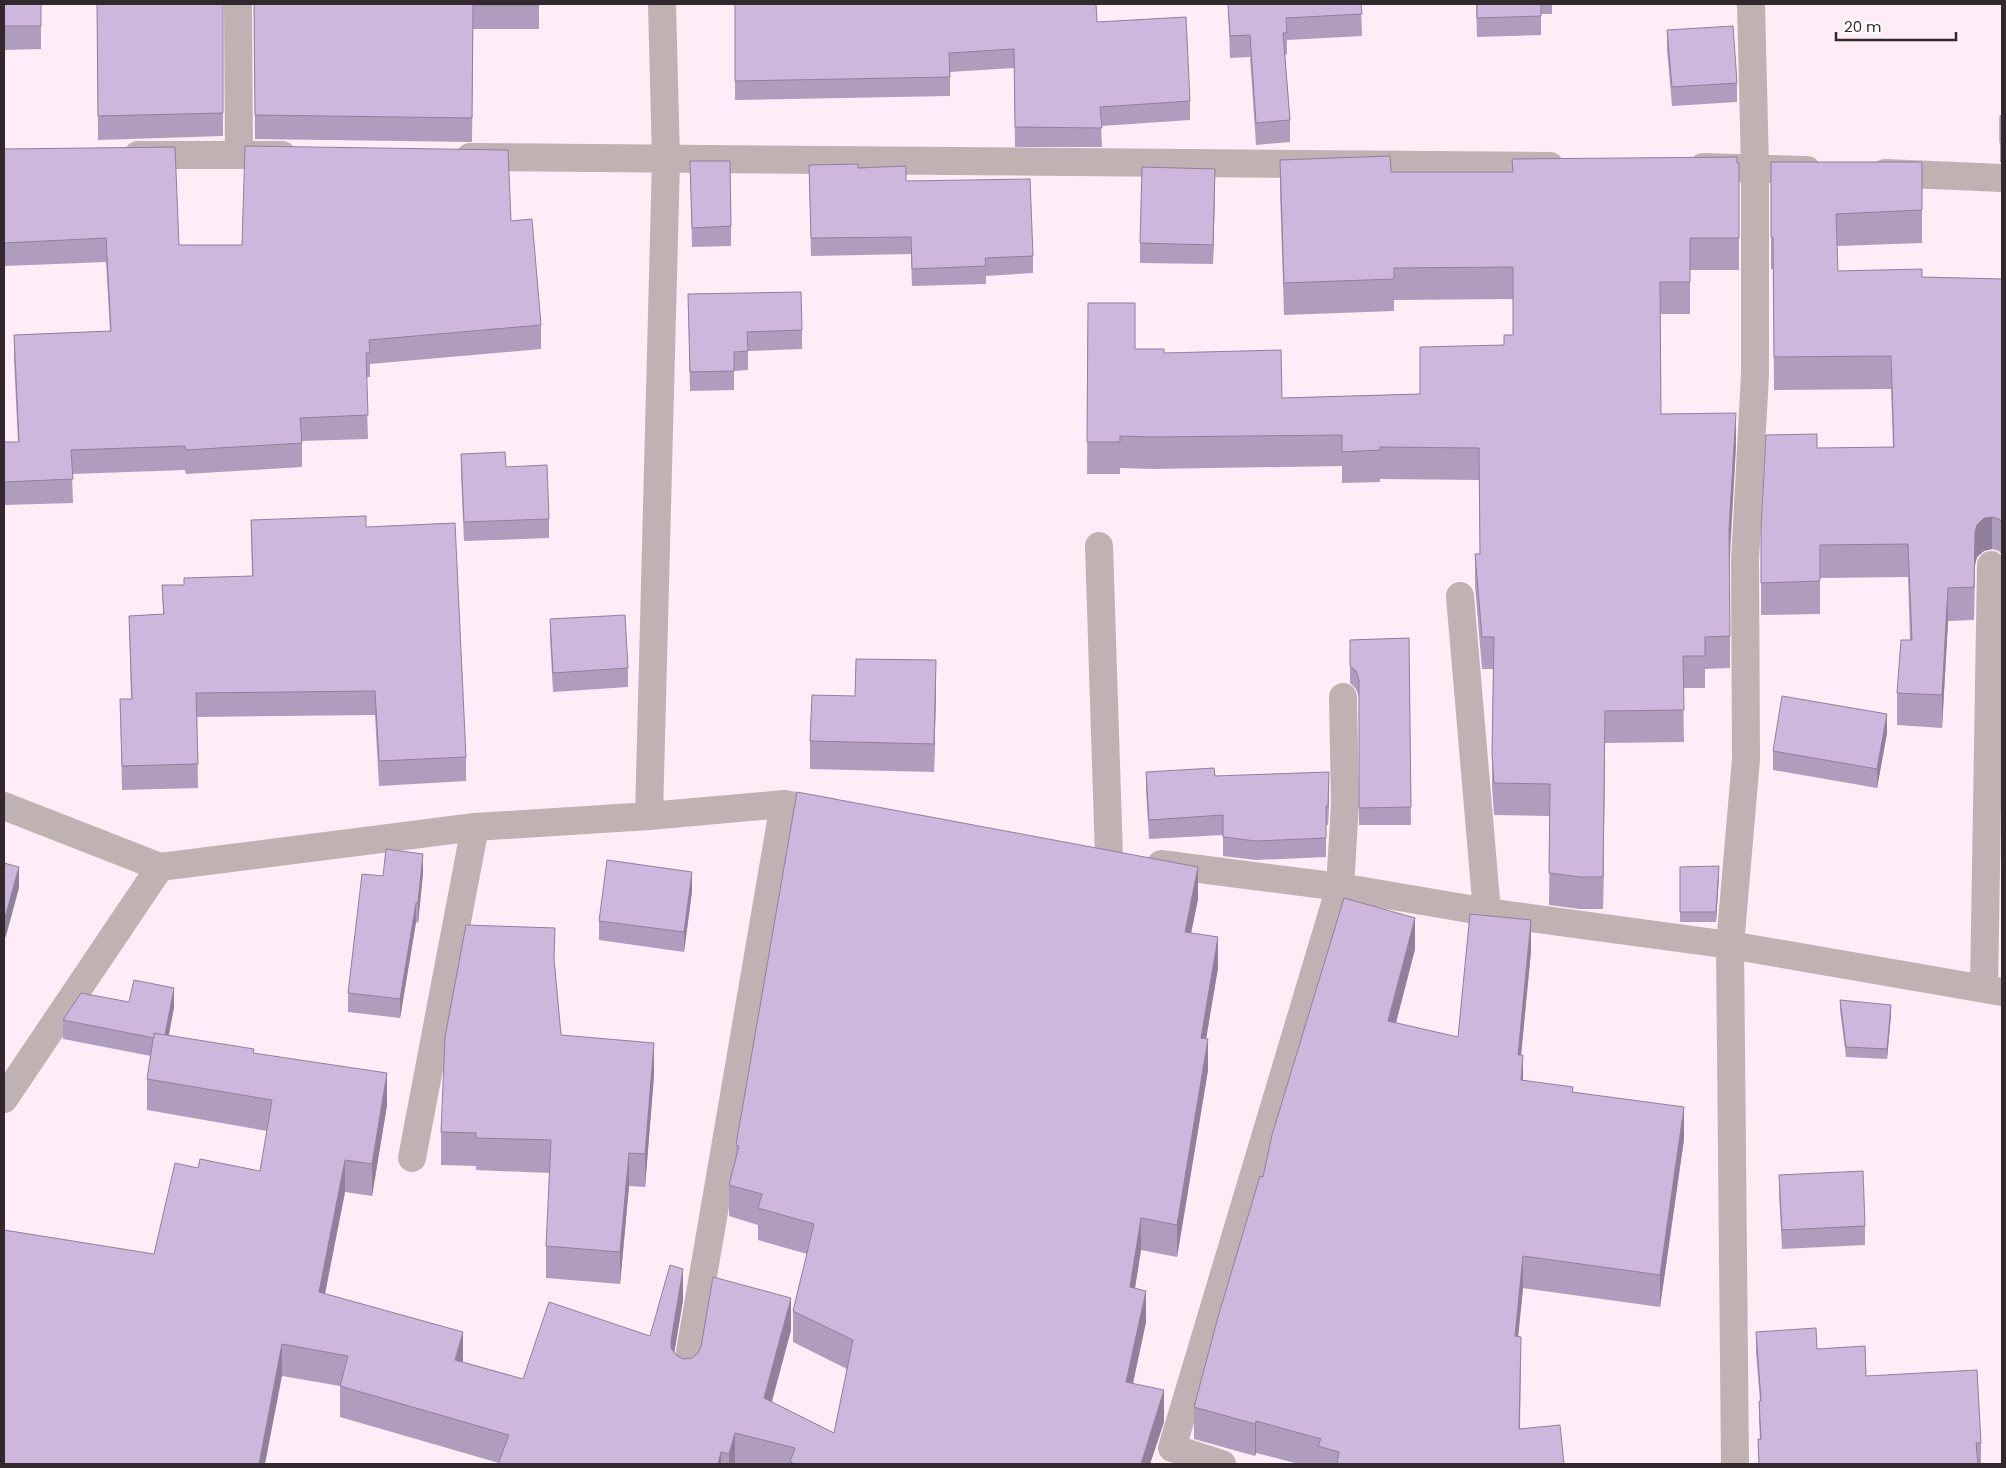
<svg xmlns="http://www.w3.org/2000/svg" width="2006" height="1468" font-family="Poppins,sans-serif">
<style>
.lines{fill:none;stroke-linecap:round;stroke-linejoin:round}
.minor{stroke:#c0b1b2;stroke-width:28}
.tertiary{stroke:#c0b1b2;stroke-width:28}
.wall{fill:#b09dbe}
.shaded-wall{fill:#90809b}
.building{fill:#cdb7dd;stroke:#90809b}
</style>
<rect width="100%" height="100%" fill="#feecf6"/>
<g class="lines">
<g class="minor">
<path d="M 238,4 L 239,154"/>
<path d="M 138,155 L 282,155"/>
<path d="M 470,157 L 1550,166"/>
<path d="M 1703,167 L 1807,170"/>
<path d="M 1885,173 L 2002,178"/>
<path d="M 1099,546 L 1109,857"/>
<path d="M 1460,596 L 1487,912"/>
<path d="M 4,806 L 160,867"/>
<path d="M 649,816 L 784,804 L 832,812"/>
<path d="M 1161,864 L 1340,887 L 1487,912 L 1730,945 L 2002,992"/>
<path d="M 1984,988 L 1991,565"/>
<path d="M 412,1158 L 475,827"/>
<path d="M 686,1375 L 784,804"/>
<path d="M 1222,1464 L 1172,1448 L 1340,887 L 1345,804 L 1343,697"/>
<path d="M 1735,1464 L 1730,945 L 1746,759 L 1745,561 L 1755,374 L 1755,167 L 1751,4"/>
</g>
<path class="tertiary" d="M 4,1099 L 160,867 L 475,827 L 649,816 L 666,160 L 662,4"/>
</g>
<g class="wall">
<path d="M 4,4 L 41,4 L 41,49 L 4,50 Z"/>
<path d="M 97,4 L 223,4 L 223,136 L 98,140 Z"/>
<path d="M 254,4 L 539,4 L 539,29 L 473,29 L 472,142 L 255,139 Z"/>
<path d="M 735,4 L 1097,22 L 1190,101 L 1190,120 L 1101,126 L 1102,147 L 1015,147 L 1014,68 L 950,72 L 950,96 L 735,100 Z"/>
<path d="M 1228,4 L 1361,4 L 1362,36 L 1287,40 L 1287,54 L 1285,55 L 1290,120 L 1290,142 L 1256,145 L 1250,57 L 1230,58 Z"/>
<path d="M 1476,4 L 1552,4 L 1552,14 L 1541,14 L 1541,35 L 1477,37 Z"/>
<path d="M 1667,30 L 1737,83 L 1737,102 L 1672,106 L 1667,50 Z"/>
<path d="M 2000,116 L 2002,116 L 2002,163 L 2000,162 Z"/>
<path d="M 4,149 L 179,245 L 242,245 L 511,221 L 541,325 L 541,349 L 370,364 L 370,377 L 366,377 L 368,439 L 302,441 L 302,467 L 186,474 L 185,470 L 72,474 L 73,503 L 4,505 L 4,442 L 18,442 L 14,359 L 14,335 L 110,331 L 106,262 L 4,266 Z"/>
<path d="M 1280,160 L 1391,172 L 1512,172 L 1739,163 L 1739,270 L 1690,270 L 1690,314 L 1660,314 L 1661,414 L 1736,445 L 1730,558 L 1730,668 L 1705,669 L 1705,688 L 1683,688 L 1684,742 L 1605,743 L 1603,909 L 1580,909 L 1549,905 L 1550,816 L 1494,815 L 1492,786 L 1493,669 L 1482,669 L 1475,586 L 1475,554 L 1480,554 L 1479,480 L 1380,479 L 1380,482 L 1342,483 L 1342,466 L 1153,469 L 1120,468 L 1120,474 L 1087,474 L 1088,303 L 1135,349 L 1164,353 L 1282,398 L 1420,394 L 1504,345 L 1513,335 L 1513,299 L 1394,300 L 1394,311 L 1284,315 L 1280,192 Z"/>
<path d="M 690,161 L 731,226 L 731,246 L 692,247 Z"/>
<path d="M 1771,162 L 1922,162 L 1922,243 L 1837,246 L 1838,271 L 1922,277 L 2002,279 L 2002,555 L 1999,551 L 1992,549 L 1984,551 L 1977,557 L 1975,565 L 1974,620 L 1948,621 L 1942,728 L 1897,725 L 1897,693 L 1910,640 L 1908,577 L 1820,578 L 1820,614 L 1761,615 L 1761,529 L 1893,447 L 1891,389 L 1774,390 L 1773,269 L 1771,269 Z"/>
<path d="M 809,165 L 858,168 L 906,181 L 1033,256 L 1033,273 L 986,276 L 986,284 L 912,286 L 911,254 L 811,256 Z"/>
<path d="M 1215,188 L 1213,264 L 1140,263 L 1140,243 Z"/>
<path d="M 688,294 L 802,330 L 802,349 L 748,351 L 748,370 L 734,371 L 734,390 L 690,391 Z"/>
<path d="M 461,454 L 506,467 L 549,519 L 549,538 L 464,541 L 461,473 Z"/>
<path d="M 251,520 L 366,527 L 466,757 L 466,781 L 379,786 L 375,715 L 197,717 L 198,788 L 122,790 L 120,699 L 131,699 L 129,616 L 163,614 L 162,585 L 184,585 L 252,576 Z"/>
<path d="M 550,619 L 628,668 L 628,687 L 553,692 L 550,638 Z"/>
<path d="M 1409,638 L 1411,825 L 1359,825 L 1359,697 L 1356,689 L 1350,683 L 1350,640 Z"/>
<path d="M 936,688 L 934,772 L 810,769 L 810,741 L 855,696 Z"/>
<path d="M 1887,733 L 1877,788 L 1773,770 L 1773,751 Z"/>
<path d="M 1146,772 L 1215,776 L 1329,791 L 1328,825 L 1326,825 L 1326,857 L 1256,860 L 1223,856 L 1223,835 L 1149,839 L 1146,791 Z"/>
<path d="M 1680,867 L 1719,876 L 1716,922 L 1680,922 Z"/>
<path d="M 423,873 L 418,923 L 416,922 L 400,1018 L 348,1012 L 348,993 L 383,876 Z"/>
<path d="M 692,891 L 684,952 L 599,940 L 599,921 Z"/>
<path d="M 1198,899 L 1191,933 L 1218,968 L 1206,1038 L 1208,1070 L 1177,1257 L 1141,1250 L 1135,1288 L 1146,1322 L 1133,1384 L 1164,1422 L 1150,1464 L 498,1464 L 499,1463 L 340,1417 L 340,1386 L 282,1376 L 154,1254 L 198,1168 L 260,1171 L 267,1131 L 147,1110 L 147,1079 L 151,1056 L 63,1039 L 63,1020 L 129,1002 L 174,1007 L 169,1035 L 254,1053 L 387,1105 L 372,1196 L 345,1192 L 325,1294 L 463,1362 L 523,1379 L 650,1336 L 683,1300 L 674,1353 L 676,1355 L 683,1359 L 692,1358 L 791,1330 L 772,1402 L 834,1433 L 847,1369 L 793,1342 L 793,1311 L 807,1254 L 758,1240 L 758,1225 L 729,1216 L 729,1185 L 736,1159 L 736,1145 Z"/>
<path d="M 1415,949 L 1396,1023 L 1458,1037 L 1531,951 L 1521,1055 L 1523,1080 L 1573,1092 L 1684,1139 L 1660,1307 L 1523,1288 L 1518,1337 L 1521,1369 L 1520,1429 L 1564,1464 L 1299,1464 L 1256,1453 L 1255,1456 L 1194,1439 L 1194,1407 L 1263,1177 Z"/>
<path d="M 555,967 L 561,1035 L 654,1075 L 645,1187 L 629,1186 L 620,1284 L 546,1278 L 546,1246 L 550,1173 L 476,1170 L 476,1166 L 441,1165 L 441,1132 Z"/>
<path d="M 1840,1000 L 1891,1015 L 1887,1059 L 1846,1057 L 1840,1010 Z"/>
<path d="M 1779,1175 L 1865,1226 L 1865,1245 L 1782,1249 L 1779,1194 Z"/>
<path d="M 1756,1332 L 1817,1349 L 1981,1443 L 1981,1463 L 1759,1464 L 1758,1439 L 1760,1439 L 1759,1421 L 1759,1401 L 1760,1401 L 1756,1352 Z"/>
</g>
<g class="shaded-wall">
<path d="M 1215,169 L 1215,188 L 1213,264 L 1213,245 Z"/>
<path d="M 1736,413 L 1736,445 L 1729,561 L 1729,529 Z"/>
<path d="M 1992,517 L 1992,549 L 1984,551 L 1977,557 L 1975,565 L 1974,620 L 1975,532 L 1977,525 L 1984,518 Z"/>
<path d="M 1948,588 L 1948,621 L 1942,728 L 1942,695 Z"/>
<path d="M 936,660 L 936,688 L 934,772 L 934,744 Z"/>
<path d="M 1605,711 L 1605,743 L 1603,909 L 1603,877 Z"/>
<path d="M 1887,714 L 1887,733 L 1877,788 L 1877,769 Z"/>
<path d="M 1329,772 L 1329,791 L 1328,825 L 1328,806 Z"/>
<path d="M 423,854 L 423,873 L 418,923 L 418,903 Z"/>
<path d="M 1719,866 L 1719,876 L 1716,922 L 1716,912 Z"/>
<path d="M 19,867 L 19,888 L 6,936 L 4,940 L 4,919 Z"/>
<path d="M 1198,867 L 1198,899 L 1185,963 L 1185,932 Z"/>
<path d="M 692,872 L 692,891 L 684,952 L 684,932 Z"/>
<path d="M 416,903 L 416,922 L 400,1018 L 400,999 Z"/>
<path d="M 1415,918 L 1415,949 L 1388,1053 L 1388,1021 Z"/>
<path d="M 1531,920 L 1531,951 L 1518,1086 L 1518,1055 Z"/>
<path d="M 1218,937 L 1218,968 L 1201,1069 L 1201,1038 Z"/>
<path d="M 174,988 L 174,1007 L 164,1059 L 164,1040 Z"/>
<path d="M 1891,1005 L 1891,1015 L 1887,1059 L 1887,1049 Z"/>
<path d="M 1208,1039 L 1208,1070 L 1177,1257 L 1177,1225 Z"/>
<path d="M 654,1043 L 654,1075 L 645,1187 L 645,1154 Z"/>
<path d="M 1523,1055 L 1523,1087 L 1521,1080 Z"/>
<path d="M 387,1073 L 387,1105 L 372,1196 L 372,1164 Z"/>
<path d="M 1684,1107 L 1684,1139 L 1660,1307 L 1660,1275 Z"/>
<path d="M 629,1153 L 629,1186 L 620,1284 L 620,1252 Z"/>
<path d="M 345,1160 L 345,1192 L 319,1323 L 319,1292 Z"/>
<path d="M 1141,1218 L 1141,1250 L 1130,1319 L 1130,1287 Z"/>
<path d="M 1523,1256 L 1523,1288 L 1515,1367 L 1515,1336 Z"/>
<path d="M 683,1269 L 683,1300 L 671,1373 L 671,1341 Z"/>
<path d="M 1146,1291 L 1146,1322 L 1126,1414 L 1126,1382 Z"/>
<path d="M 791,1298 L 791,1330 L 764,1429 L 764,1398 Z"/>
<path d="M 463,1332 L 463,1364 L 455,1360 Z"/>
<path d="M 282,1344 L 282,1376 L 265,1464 L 259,1464 Z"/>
<path d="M 1164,1390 L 1164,1422 L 1150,1464 L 1141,1464 Z"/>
<path d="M 1256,1421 L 1256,1453 L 1255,1456 L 1255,1424 Z"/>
<path d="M 735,1433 L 735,1464 L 729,1464 L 729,1454 Z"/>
<path d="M 721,1452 L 721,1464 L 718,1464 Z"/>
</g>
<g class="building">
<rect x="4" y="4" width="37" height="22"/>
<path d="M 97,4 L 223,4 L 223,113 L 98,116 Z"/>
<path d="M 254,4 L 539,4 L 539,5 L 473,5 L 472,118 L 255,115 Z"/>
<path d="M 735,4 L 1096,4 L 1097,22 L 1186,17 L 1190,101 L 1100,107 L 1102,128 L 1015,127 L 1014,49 L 949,53 L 950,77 L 735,81 Z"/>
<path d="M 1228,4 L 1361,4 L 1362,14 L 1286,18 L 1287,33 L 1283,33 L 1290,120 L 1256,123 L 1250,35 L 1230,36 Z"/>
<path d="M 1477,4 L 1541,4 L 1541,16 L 1477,18 Z"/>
<path d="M 1733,26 L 1737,83 L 1672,87 L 1667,30 Z"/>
<path d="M 2000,116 L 2002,116 L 2002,144 L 2000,143 Z"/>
<path d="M 245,146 L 508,150 L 511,221 L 532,219 L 541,325 L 369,340 L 370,353 L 366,353 L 368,415 L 300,418 L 302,443 L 186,450 L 185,446 L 71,450 L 73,479 L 4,482 L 4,442 L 19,442 L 14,335 L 111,331 L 106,238 L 4,243 L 4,149 L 175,147 L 179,245 L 242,245 Z"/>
<path d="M 1390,156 L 1391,172 L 1513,172 L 1512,159 L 1737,157 L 1737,163 L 1739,163 L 1739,238 L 1690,238 L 1690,282 L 1660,282 L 1661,414 L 1736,413 L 1729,529 L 1730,636 L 1705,637 L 1705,656 L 1683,656 L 1684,710 L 1605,711 L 1603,877 L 1580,877 L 1549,873 L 1550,784 L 1494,783 L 1492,754 L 1494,637 L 1482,637 L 1475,554 L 1480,554 L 1479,448 L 1380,447 L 1380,450 L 1342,452 L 1342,435 L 1153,437 L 1120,436 L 1120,442 L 1087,442 L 1088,303 L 1135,303 L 1135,349 L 1164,349 L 1164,353 L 1281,350 L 1282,398 L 1420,394 L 1420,347 L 1504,345 L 1504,335 L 1513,335 L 1513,267 L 1394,268 L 1394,279 L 1284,283 L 1280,160 Z"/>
<path d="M 690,161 L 730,161 L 731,226 L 692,228 Z"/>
<path d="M 1771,162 L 1922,162 L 1922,210 L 1836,214 L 1838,271 L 1922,269 L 1922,277 L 2002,279 L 2002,522 L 1999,519 L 1992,517 L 1984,518 L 1977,525 L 1975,532 L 1974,587 L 1948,588 L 1942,695 L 1897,693 L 1901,640 L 1912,640 L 1908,544 L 1820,545 L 1820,581 L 1761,583 L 1761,529 L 1766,435 L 1817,434 L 1817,448 L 1894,447 L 1891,356 L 1774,357 L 1773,237 L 1771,237 Z"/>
<path d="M 858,164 L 858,168 L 906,166 L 906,181 L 1030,179 L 1033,256 L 985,258 L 986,266 L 912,269 L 911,237 L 811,238 L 809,165 Z"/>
<path d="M 1142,167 L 1215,169 L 1213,245 L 1140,243 Z"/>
<path d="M 801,292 L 802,330 L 747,332 L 748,351 L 734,352 L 734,371 L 690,372 L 688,294 Z"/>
<path d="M 505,452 L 506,467 L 547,465 L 549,519 L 464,522 L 461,454 Z"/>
<path d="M 366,516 L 366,527 L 455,523 L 466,757 L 379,761 L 375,691 L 196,693 L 198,764 L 122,766 L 120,699 L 132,699 L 129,616 L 164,614 L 162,585 L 184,585 L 184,578 L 253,576 L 251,520 Z"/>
<path d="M 625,615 L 628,668 L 553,673 L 550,619 Z"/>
<path d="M 1409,638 L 1411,807 L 1359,808 L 1359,680 L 1356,671 L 1350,666 L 1350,640 Z"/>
<path d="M 856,659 L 936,660 L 934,744 L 810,741 L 812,695 L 855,696 Z"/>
<path d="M 1782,696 L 1887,714 L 1877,769 L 1773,751 Z"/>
<path d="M 1214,768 L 1215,776 L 1329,772 L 1328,806 L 1326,806 L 1326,838 L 1256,841 L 1223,837 L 1223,815 L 1149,820 L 1146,772 Z"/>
<path d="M 797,792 L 1198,867 L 1185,932 L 1218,937 L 1201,1038 L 1208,1039 L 1177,1225 L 1141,1218 L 1130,1287 L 1146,1291 L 1126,1382 L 1164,1390 L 1141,1464 L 796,1464 L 790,1462 L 795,1448 L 735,1433 L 729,1454 L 721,1452 L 718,1464 L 498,1464 L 509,1435 L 340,1386 L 348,1356 L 282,1344 L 259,1464 L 4,1464 L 4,1230 L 154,1254 L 175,1163 L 198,1168 L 200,1159 L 260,1171 L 272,1100 L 147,1079 L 154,1033 L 254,1049 L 253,1053 L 387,1073 L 372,1164 L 345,1160 L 319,1292 L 463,1332 L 455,1360 L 523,1379 L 549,1302 L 650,1336 L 670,1265 L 683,1269 L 671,1341 L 671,1348 L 676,1355 L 683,1359 L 692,1358 L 698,1353 L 701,1347 L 713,1277 L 791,1298 L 764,1398 L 834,1433 L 853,1340 L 793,1311 L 814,1224 L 758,1208 L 762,1194 L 729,1185 L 739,1146 L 736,1145 Z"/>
<path d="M 386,849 L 423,854 L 418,903 L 416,903 L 400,999 L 348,993 L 362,874 L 383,876 Z"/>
<path d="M 607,860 L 692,872 L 684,932 L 599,921 Z"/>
<path d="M 4,863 L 19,867 L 6,914 L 4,919 Z"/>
<path d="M 1719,866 L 1716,912 L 1680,912 L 1680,867 Z"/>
<path d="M 1344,898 L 1415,918 L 1388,1021 L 1458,1037 L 1470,914 L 1531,920 L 1518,1055 L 1523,1055 L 1521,1080 L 1573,1087 L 1572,1092 L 1684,1107 L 1660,1275 L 1523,1256 L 1515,1336 L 1521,1337 L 1519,1429 L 1560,1425 L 1564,1464 L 1337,1464 L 1339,1452 L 1318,1446 L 1321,1439 L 1256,1421 L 1255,1424 L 1194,1407 L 1218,1317 L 1260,1176 L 1263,1177 L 1272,1135 Z"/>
<path d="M 466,925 L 555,928 L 554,959 L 561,1035 L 654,1043 L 645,1154 L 629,1153 L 620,1252 L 546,1246 L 551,1140 L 476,1138 L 476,1133 L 441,1132 L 445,1037 Z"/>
<path d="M 134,980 L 174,988 L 165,1035 L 154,1033 L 154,1038 L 63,1020 L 81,993 L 129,1002 Z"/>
<path d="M 1840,1000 L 1891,1005 L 1887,1049 L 1846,1047 Z"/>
<path d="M 1863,1171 L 1865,1226 L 1782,1230 L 1779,1175 Z"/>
<path d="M 1816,1328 L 1817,1349 L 1865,1346 L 1866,1376 L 1977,1370 L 1981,1443 L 1976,1443 L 1978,1464 L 1754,1464 L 1759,1464 L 1758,1439 L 1761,1439 L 1759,1401 L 1761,1401 L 1756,1332 Z"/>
</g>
<rect width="2006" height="1468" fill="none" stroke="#33282e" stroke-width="10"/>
<path d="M1836 32v8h120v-8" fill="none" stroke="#33282e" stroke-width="2.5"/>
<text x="1844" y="32" font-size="15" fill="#33282e" stroke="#ffffff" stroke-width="4" paint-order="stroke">20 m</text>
</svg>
